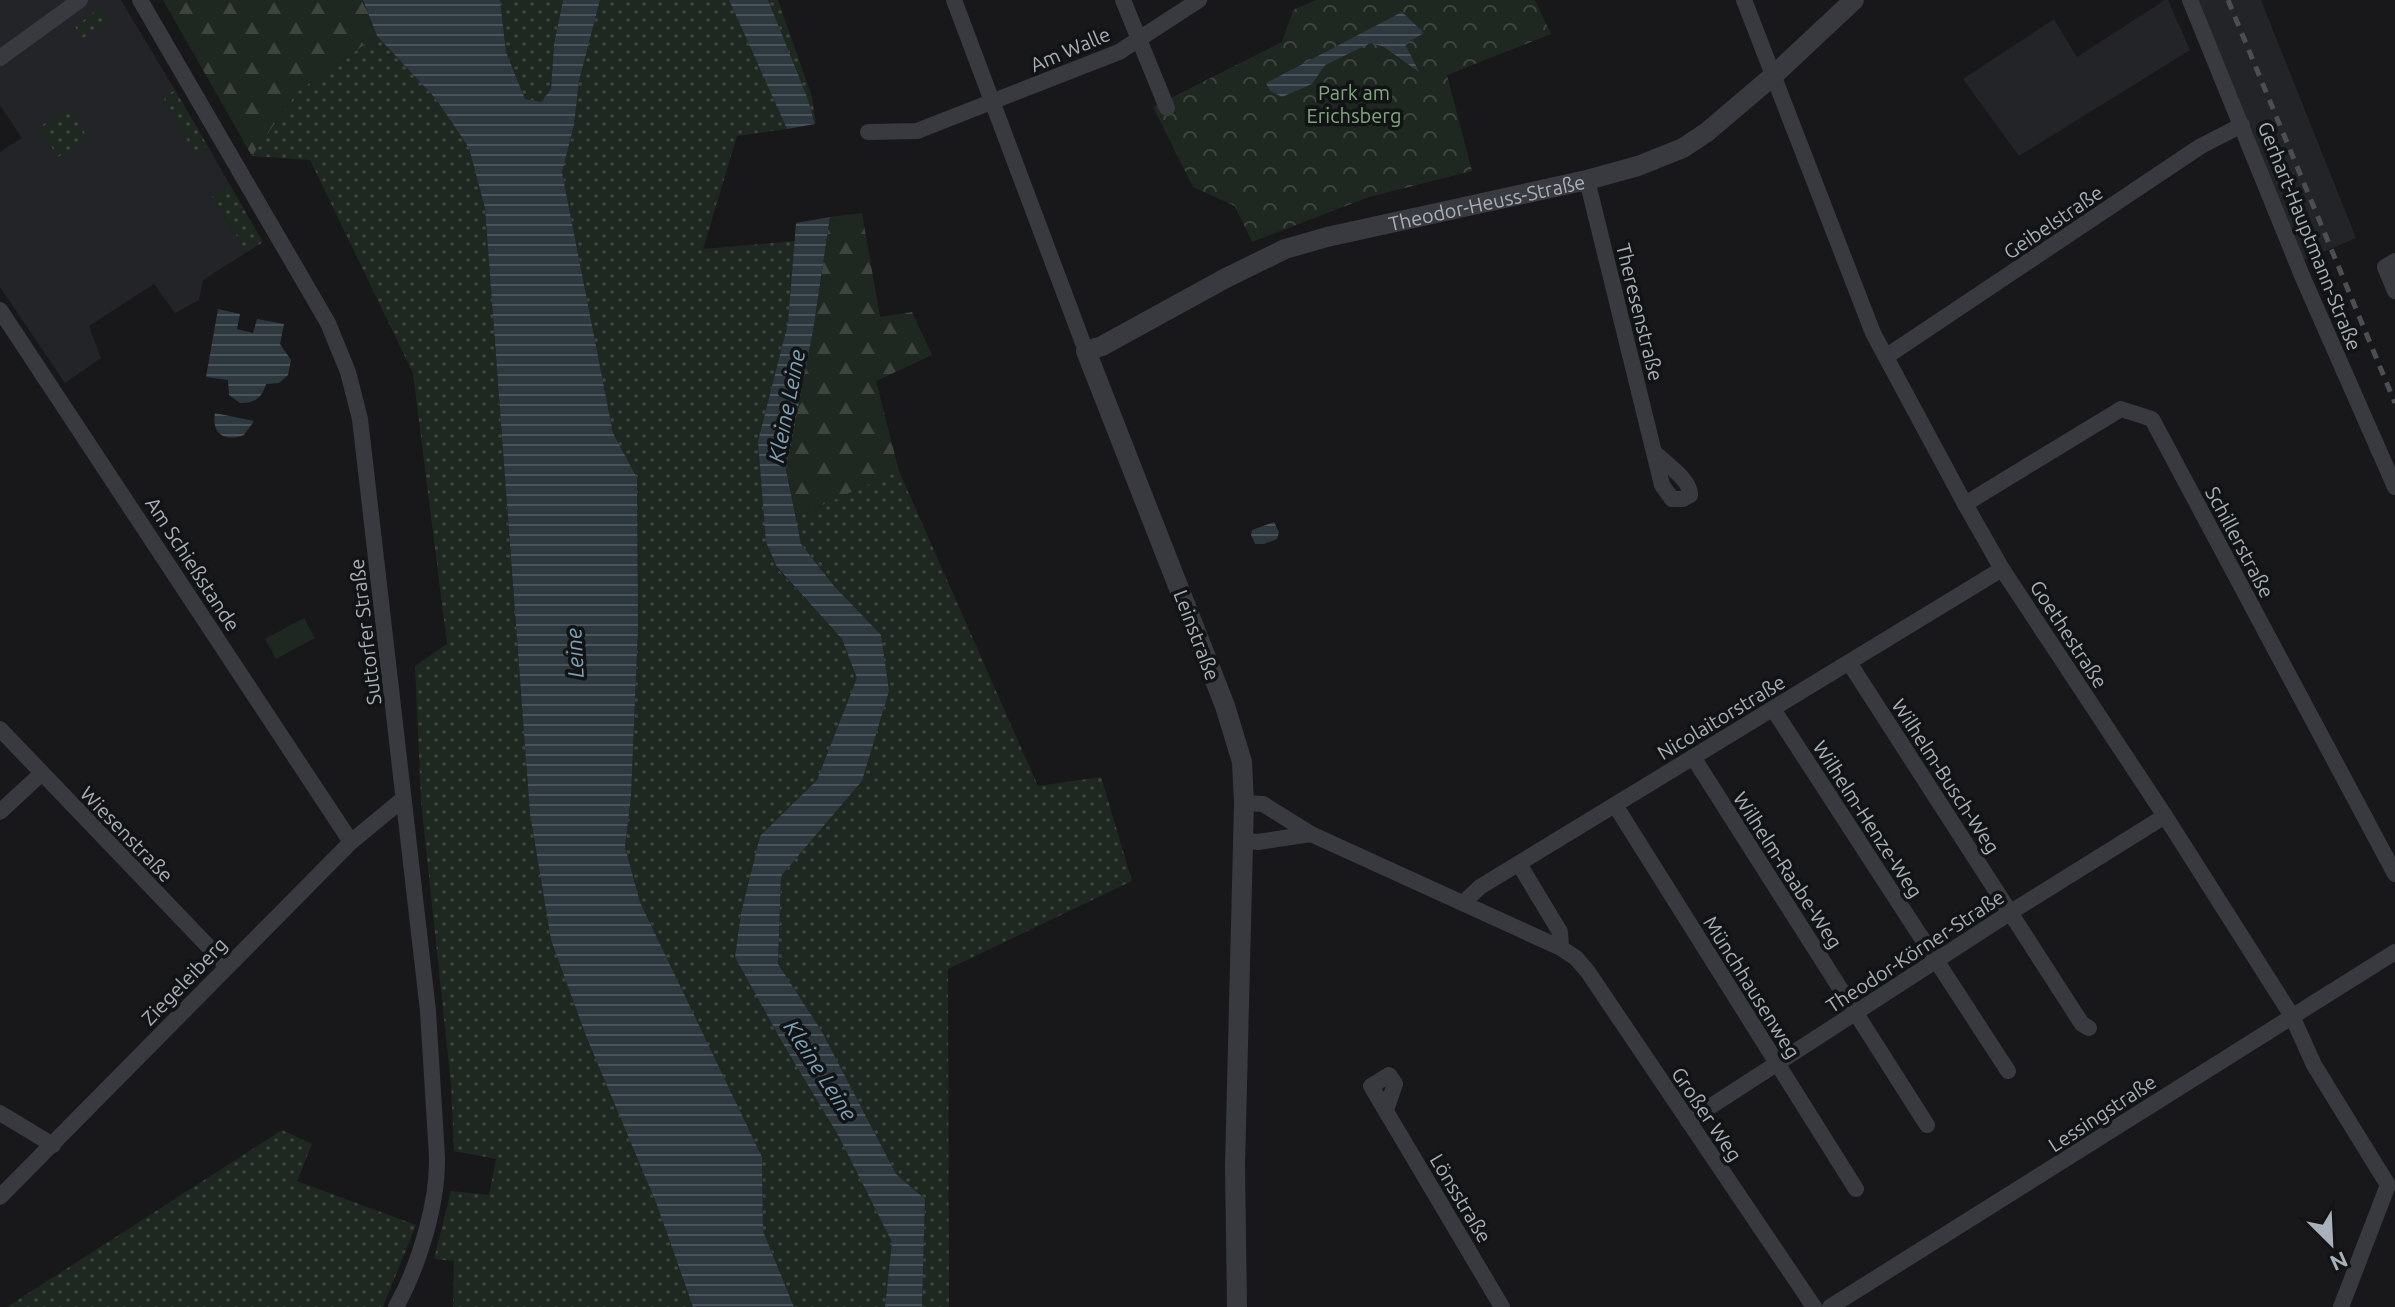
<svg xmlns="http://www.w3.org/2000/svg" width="2395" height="1307" font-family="Ubuntu,sans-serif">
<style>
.built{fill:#232427}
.grass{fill:url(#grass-dots)}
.forest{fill:url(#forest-firs)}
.park{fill:url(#park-crowns)}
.pitch{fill:#1f2820}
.water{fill:url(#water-rules)}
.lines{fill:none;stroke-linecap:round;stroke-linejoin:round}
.minor{stroke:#383a3f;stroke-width:16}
.tertiary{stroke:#383a3f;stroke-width:20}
.rail{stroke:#4b4e54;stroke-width:5;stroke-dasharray:10 8;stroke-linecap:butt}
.labels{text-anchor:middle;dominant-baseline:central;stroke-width:7;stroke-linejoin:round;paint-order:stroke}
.street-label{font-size:20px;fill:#a9b0ba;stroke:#121315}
.park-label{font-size:20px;fill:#81a67f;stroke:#121315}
.water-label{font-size:22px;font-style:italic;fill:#7fa2b6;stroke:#121315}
</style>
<defs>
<pattern id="grass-dots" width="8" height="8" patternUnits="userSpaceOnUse" patternTransform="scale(2)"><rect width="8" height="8" fill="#1f2820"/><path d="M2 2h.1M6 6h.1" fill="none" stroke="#3d453e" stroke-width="1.8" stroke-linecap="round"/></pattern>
<pattern id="forest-firs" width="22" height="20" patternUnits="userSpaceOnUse" patternTransform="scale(2)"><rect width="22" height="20" fill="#1f2820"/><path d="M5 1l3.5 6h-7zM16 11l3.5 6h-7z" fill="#3d453e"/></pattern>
<pattern id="park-crowns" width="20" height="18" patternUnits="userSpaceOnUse" patternTransform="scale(2)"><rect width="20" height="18" fill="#1f2820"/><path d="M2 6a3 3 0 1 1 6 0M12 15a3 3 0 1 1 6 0" fill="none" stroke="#3d453e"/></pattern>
<pattern id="water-rules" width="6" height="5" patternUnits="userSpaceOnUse" patternTransform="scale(2)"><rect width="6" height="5" fill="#2d393f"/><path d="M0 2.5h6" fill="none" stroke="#495359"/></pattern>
</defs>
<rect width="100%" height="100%" fill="#18181a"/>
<g class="built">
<path d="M 0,0 L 121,0 L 175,90 L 163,97 L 196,155 L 209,148 L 230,185 L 212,197 L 247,252 L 203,280 L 199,300 L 175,313 L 154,284 L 89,326 L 101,358 L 65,383 L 0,287 L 0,152 L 22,138 L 0,105 Z"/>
<path d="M 2165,0 L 2168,0 L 2190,50 L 2019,156 L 1963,79 L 2054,19 L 2077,57 Z"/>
<path d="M 2195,0 L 2261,0 L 2356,238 L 2302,261 Z"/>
</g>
<g class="grass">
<path d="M 500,0 L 563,0 L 554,44 L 551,89 L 541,102 L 525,99 L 506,52 Z"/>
<path d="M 600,0 L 729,0 L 787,129 L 737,136 L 703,249 L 795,241 L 788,323 L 758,441 L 777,568 L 842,639 L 858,678 L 817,780 L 760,836 L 741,913 L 735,957 L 782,1042 L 838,1135 L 892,1242 L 885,1307 L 794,1307 L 763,1231 L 762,1157 L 640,902 L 625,847 L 631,796 L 638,629 L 637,478 L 613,433 L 562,172 L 574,125 L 579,81 Z"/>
<path d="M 768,0 L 778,0 L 812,97 L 816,124 Z"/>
<path d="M 100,7 L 109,19 L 83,38 L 75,27 Z"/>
<path d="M 377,36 L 436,99 L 469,148 L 485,208 L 530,814 L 551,940 L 586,1036 L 657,1205 L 693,1307 L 453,1307 L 454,1261 L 434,1259 L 451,1191 L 489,1195 L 496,1159 L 454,1151 L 451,1084 L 421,801 L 415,666 L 447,644 L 413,373 L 310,160 L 252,156 L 297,92 Z"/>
<path d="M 175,90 L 209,148 L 196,156 L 163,97 Z"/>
<path d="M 70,108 L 88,138 L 58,157 L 39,127 Z"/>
<path d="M 230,185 L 263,242 L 247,252 L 212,197 Z"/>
<path d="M 899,471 L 1038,786 L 1101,777 L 1132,881 L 948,969 L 949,1307 L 922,1307 L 925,1199 L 896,1174 L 821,1030 L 778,964 L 781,876 L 862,781 L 889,691 L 834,586 L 801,544 L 795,517 Z"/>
<path d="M 282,1130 L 312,1144 L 297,1181 L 416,1225 L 383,1307 L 7,1307 Z"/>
</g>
<g class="forest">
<path d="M 163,0 L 363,0 L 377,36 L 297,92 L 252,156 Z"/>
<path d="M 862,213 L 880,317 L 912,312 L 932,355 L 876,381 L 899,471 L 795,517 L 786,470 L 813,331 L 830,217 Z"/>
</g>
<path class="park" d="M 1316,0 L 1535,0 L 1551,34 L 1447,75 L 1472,171 L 1369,197 L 1252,242 L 1235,206 L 1193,187 L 1153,107 L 1282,42 L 1293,10 Z"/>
<path class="pitch" d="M 304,618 L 315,638 L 276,659 L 265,639 Z"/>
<g class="water">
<path d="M 363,0 L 500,0 L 506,52 L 525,99 L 541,102 L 551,89 L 554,44 L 563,0 L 600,0 L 579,81 L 574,125 L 562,172 L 613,433 L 637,478 L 638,629 L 631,796 L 625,847 L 640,902 L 762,1157 L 763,1231 L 794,1307 L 693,1307 L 657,1205 L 586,1036 L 551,940 L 530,814 L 485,208 L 469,148 L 436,99 L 377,36 Z"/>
<path d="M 729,0 L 768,0 L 807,97 L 815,124 L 787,129 Z"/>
<path d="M 1402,12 L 1424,33 L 1405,44 L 1419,72 L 1384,47 L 1371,43 L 1325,65 L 1312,84 L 1282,97 L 1270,91 L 1266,83 Z"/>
<path d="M 830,217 L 813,331 L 786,470 L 801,544 L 834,586 L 881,635 L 889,691 L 862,781 L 781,876 L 778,964 L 821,1030 L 896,1174 L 925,1199 L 922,1307 L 885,1307 L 892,1242 L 838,1135 L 782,1042 L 735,957 L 741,913 L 760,836 L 817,780 L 857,678 L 842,639 L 777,567 L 766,542 L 758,441 L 788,323 L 796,223 Z"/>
<path d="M 218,309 L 240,314 L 237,329 L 253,333 L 257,319 L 284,324 L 280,344 L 291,360 L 288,375 L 279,383 L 266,384 C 262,398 255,403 240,403 L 229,395 L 228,380 L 206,377 Z"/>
<path d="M 215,413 L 254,421 L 244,435 C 226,442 211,435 215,413 Z"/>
<path d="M 1274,522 L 1279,532 L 1277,539 L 1264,544 L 1255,544 L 1251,535 L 1252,530 Z"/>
</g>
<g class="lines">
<g class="minor">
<path d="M 140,0 L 328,323 L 348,372 L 360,419 L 428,1011 L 437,1157 C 438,1203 419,1266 396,1307"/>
<path d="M 954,0 L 1086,351"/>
<path d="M 1123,0 L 1167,108"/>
<path d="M 1744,0 L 1873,333 L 1965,504 L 2002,569 L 2165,816 L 2292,1016 L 2314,1065 L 2388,1185"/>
<path d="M 2190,0 L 2303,278 L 2395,487"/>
<path d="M 0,58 L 80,0"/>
<path d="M 868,132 L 917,131 L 1119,52 L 1199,0"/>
<path d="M 1587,180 L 1662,485 L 1672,499 L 1683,499 L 1690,495 C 1691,480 1667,465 1655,453"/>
<path d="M 2395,261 L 2385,267 L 2395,291"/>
<path d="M 0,310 L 351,842"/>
<path d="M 1887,356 L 2201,146 L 2242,125"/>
<path d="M 1965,504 L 2121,409 L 2152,419 L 2395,874"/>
<path d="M 1850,664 L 2082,1024 L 2089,1028"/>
<path d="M 1773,709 L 2008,1071"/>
<path d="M 0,729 L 227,966"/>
<path d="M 1693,757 L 1927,1125"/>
<path d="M 1244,803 L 1263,804 L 1311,834 L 1561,948 L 1576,958 L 1588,972 L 1814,1307"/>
<path d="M 1615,805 L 1856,1189"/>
<path d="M 0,812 L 41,774"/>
<path d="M 1243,841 L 1258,842 L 1311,834"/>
<path d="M 1519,864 L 1560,932 L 1561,948"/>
<path d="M 1464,902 L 1480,887 L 2002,569"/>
<path d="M 1386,1110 L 1395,1084 L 1389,1075 L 1371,1086 L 1502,1307"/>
<path d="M 0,1113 L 53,1145"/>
<path d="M 1688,1121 L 2011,912 L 2165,816"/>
<path d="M 0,1197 L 351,842 L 403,799"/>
<path d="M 1830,1307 L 2395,952"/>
<path d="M 2341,1307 L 2388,1185"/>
</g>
<path class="tertiary" id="s1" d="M 1237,1307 L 1235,1166 L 1244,803 L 1242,762 L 1225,706 L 1086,351 L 1102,346 L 1224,279 L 1285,249 L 1327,237 L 1587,180 L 1638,166 L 1683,148 L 1707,132 L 1774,75 L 1854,0"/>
<path class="rail" d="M 2228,0 L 2395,403"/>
</g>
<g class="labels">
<g class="street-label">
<text transform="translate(1070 49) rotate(-23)">Am Walle</text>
<text stroke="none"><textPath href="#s1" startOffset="1416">Theodor-Heuss-Straße</textPath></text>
<text transform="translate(2053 222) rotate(-34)">Geibelstraße</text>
<text transform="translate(2310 236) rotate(68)">Gerhart-Hauptmann-Straße</text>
<text transform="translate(1640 312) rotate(76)">Theresenstraße</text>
<text transform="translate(2240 542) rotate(62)">Schillerstraße</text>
<text transform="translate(193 564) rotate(57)">Am Schießstande</text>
<text transform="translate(365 632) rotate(-97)">Suttorfer Straße</text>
<text transform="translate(2069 634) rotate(57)">Goethestraße</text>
<text transform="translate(1197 635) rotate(69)">Leinstraße</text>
<text transform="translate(1721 717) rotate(-31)">Nicolaitorstraße</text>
<text transform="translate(1946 776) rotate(57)">Wilhelm-Busch-Weg</text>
<text transform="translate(1868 819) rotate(57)">Wilhelm-Henze-Weg</text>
<text transform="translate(127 834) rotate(46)">Wiesenstraße</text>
<text transform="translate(1788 870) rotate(57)">Wilhelm-Raabe-Weg</text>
<text transform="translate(1915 951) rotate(-33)">Theodor-Körner-Straße</text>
<text transform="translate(184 981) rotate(-46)">Ziegeleiberg</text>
<text transform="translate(1752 987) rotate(58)">Münchhausenweg</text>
<text transform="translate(2102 1113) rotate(-33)">Lessingstraße</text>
<text transform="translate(1707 1114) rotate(56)">Großer Weg</text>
<text transform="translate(1461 1198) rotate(59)">Lönsstraße</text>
</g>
<g class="park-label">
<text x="1354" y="92">Park am<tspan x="1354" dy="23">Erichsberg</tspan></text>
</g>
<g class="water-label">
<text transform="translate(786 406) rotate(-79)">Kleine Leine</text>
<text transform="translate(574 653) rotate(-93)">Leine</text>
<text transform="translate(821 1070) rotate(57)">Kleine Leine</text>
</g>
</g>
<g transform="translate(2331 1243) rotate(156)" stroke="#121315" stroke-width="6" paint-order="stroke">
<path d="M0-6L14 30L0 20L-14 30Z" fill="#a9b0ba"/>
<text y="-12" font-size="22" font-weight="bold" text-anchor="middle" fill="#a9b0ba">N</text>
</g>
</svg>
